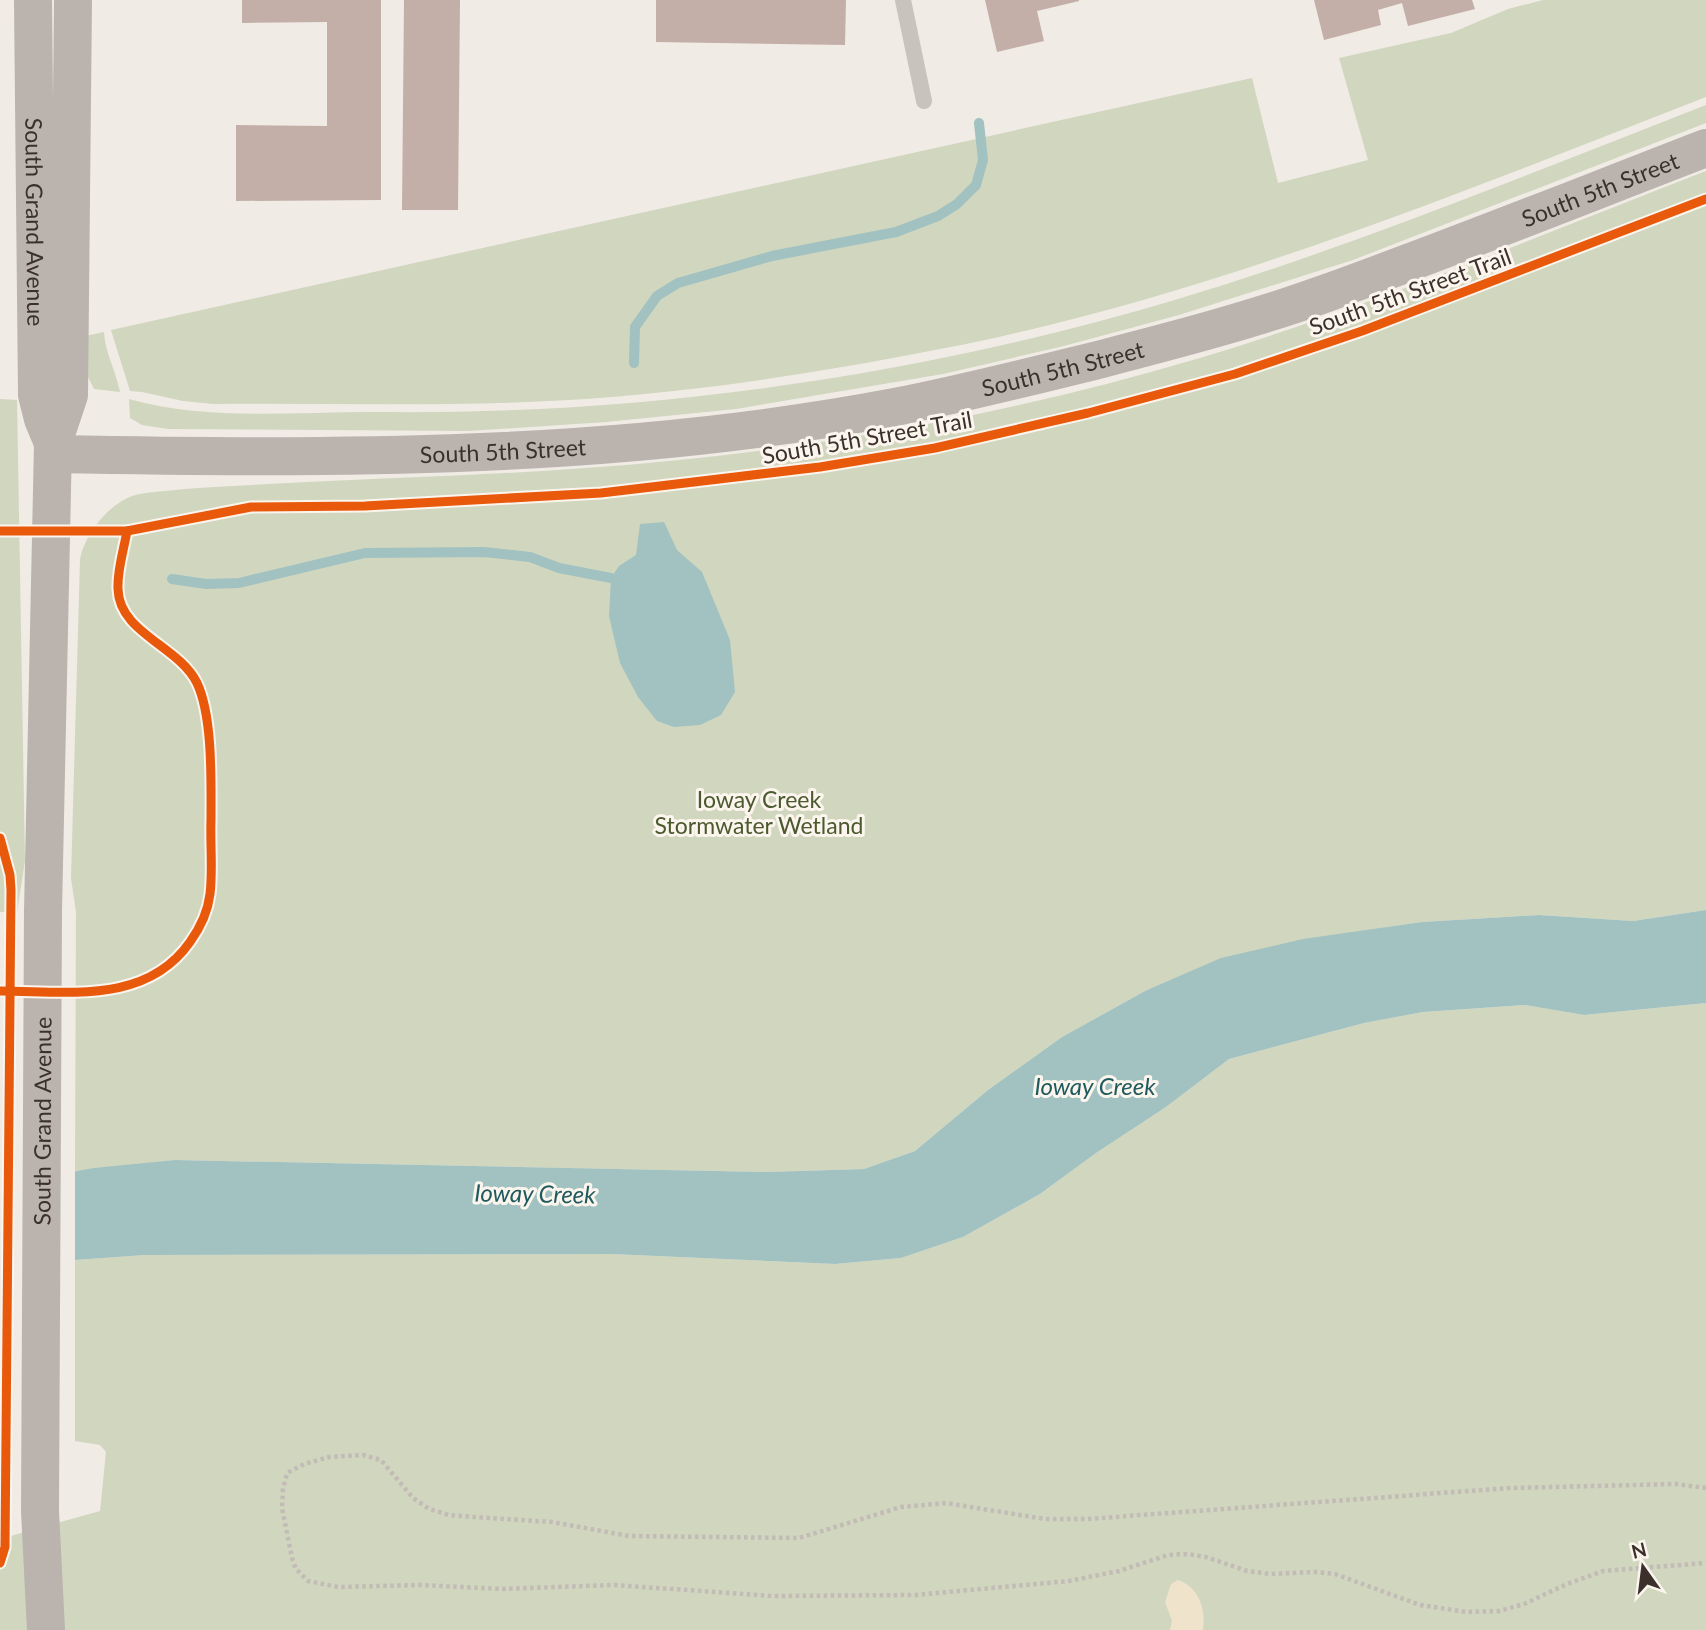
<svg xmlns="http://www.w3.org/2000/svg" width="1706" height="1630" font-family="Lato,sans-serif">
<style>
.green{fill:#d1d6bf}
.sand{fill:#efe3cc}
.water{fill:#a1c2c1}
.pier{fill:#f0ebe5}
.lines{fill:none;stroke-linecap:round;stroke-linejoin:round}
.stream{stroke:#a1c2c1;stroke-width:10}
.building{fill:#c3afa7}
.path{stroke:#c2bbb6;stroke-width:4.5;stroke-dasharray:3.5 3.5;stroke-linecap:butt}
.lane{stroke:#c9c3be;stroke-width:16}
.secondary{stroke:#bab3ae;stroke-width:38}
.cycleway-casing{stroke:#fbf5ee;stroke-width:13}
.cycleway{stroke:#e8590c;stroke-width:9}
.labels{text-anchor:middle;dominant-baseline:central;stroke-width:6;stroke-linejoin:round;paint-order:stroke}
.street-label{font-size:23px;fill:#3b302b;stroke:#fbf5ee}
.park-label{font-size:23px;fill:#4a5a2e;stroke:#fbf5ee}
.water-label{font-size:24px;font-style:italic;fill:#1f5a5e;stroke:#fbf5ee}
</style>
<rect width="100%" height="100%" fill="#f0ebe5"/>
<g class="green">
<path d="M 1543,0 L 1706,0 L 1706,97 C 1464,191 1222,291 966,344 C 836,370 702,392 569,400 C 450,407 332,403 213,404 L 183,401 L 142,392 L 130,391 L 111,330 L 1252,78 L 1278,183 L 1368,160 L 1339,58 L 1451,33 L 1508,9 Z"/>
<path d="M 1706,105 L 1706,123 L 1353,260 L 1179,315 L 1064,346 L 943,374 L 736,409 L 606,422 L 468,431 L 168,429 L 142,425 L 130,418 L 129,399 C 210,422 298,411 381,412 C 648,415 921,376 1178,299 C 1357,245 1531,173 1706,105 Z"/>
<path d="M 1706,171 L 1706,910 L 1633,921 L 1539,915 L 1422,922 L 1388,927 L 1145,991 L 1062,1037 L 988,1090 L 915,1151 L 864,1169 L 767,1172 L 175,1160 L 75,1172 L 76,912 L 71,878 L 80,560 C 84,535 108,505 132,496 C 142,493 154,492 165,491 C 199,487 234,486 268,484 C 374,478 479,476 585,468 C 792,454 1001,417 1200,358 C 1372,306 1538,236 1706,171 Z"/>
<path d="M 104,332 C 105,353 116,371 120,392 L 94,389 L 83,367 L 81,337 Z"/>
<path d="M 0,399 L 17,400 L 25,861 L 17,912 L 0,912 Z"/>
<path d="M 1706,1003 L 1706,1630 L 0,1630 L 0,1539 L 100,1511 L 106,1452 L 100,1445 L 75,1441 L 75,1260 L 145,1255 L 611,1254 L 835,1264 L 901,1258 L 963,1237 L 1040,1194 L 1096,1153 L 1166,1107 L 1229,1059 L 1364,1023 L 1423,1012 L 1525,1005 L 1584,1015 Z"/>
</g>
<path class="sand" d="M 1178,1580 C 1199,1587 1206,1609 1203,1630 L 1170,1630 L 1172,1621 L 1165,1602 L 1171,1584 Z"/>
<g class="water">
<path d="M 664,522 L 677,550 L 702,572 L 730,640 L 735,692 L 721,715 L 700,725 L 674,727 L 657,721 L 638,697 L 620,663 L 609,616 L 611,578 L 619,566 L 636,555 L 640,524 Z"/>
<path d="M 1706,910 L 1706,1003 L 1584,1015 L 1525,1005 L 1423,1012 L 1364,1023 L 1229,1059 L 1166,1107 L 1096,1153 L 1040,1194 L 963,1237 L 901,1258 L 835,1264 L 611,1254 L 145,1255 L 75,1260 L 0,1185 L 94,1168 L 175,1160 L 767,1172 L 864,1169 L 915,1151 L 988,1090 L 1062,1037 L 1145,991 L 1221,958 L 1303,939 L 1422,922 L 1539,915 L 1633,921 Z"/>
</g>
<path class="pier" d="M 75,1168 L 75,1264 L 0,1275 L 0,1182 Z"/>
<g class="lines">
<g class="stream">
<path d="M 634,363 L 635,327 L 657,296 L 678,283 L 772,256 L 896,232 L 938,216 L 957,204 L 976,185 L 983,160 L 979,123"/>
<path d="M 172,579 L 206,584 L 239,583 L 365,553 L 484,552 L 530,557 L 559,568 L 611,578"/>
</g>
</g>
<g class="building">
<path d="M 242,0 L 381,0 L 381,200 L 236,201 L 236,125 L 327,126 L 327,22 L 242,23 Z"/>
<path d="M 404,0 L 460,0 L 458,210 L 402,210 Z"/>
<path d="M 656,0 L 846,0 L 845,45 L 656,42 Z"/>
<path d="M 985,0 L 1079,0 L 1079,1 L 1037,11 L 1044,41 L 997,52 Z"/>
<path d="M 1314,0 L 1472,0 L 1475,9 L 1408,26 L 1402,3 L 1378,10 L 1381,25 L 1324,40 Z"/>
</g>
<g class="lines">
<path class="path" d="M 1706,1488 L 1676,1484 L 1510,1488 L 1087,1519 L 1045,1519 L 946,1503 L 901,1507 L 799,1538 L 629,1536 L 552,1522 L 474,1517 L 449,1515 L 429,1509 L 413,1498 L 381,1460 L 363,1455 L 329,1457 L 304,1464 L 287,1473 L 283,1489 L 282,1508 L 292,1558 L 296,1569 L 308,1581 L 338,1587 L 421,1585 L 502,1589 L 614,1585 L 773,1596 L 915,1595 L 1069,1581 L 1119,1571 L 1168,1555 L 1187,1554 L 1206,1557 L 1247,1571 L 1271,1574 L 1315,1572 L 1335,1574 L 1420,1605 L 1467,1612 L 1499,1611 L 1524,1604 L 1567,1584 L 1603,1571 L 1706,1563"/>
<path class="lane" d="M 903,0 L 924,101"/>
<g class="secondary">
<path id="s1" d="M 33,0 L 37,395 L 43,419 L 53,443"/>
<path id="s2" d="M 53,454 C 334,459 617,460 895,407 C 962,394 1028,377 1094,361 C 1171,341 1249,321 1324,294 C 1452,248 1579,197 1706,148"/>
<path id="s3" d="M 46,1630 L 40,1511 L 43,912 L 53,443 L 69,395 L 73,0"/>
</g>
<g class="cycleway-casing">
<g id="cycleway">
<path d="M 0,531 L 127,531 L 251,507 L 365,506 L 601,493 L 820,467 L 935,448 L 1088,413 L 1235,374 L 1362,331 L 1706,199"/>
<path d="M 0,838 L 10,875 L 11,890 L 5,1547 L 0,1563"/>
<path d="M 0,991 C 67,991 146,1005 190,942 C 200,928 208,911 210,894 C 213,870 210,844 211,820 C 211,782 213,717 197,683 C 179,646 119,633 118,589 C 117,570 124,549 127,531"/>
</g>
</g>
<use href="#cycleway" class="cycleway"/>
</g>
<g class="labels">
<g class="street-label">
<text stroke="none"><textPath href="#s2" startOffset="1584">South 5th Street</textPath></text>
<text stroke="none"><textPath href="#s1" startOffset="222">South Grand Avenue</textPath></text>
<text transform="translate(1410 291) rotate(-20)">South 5th Street Trail</text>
<text stroke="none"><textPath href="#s2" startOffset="1017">South 5th Street</textPath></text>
<text transform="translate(867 437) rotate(-10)">South 5th Street Trail</text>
<text stroke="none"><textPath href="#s2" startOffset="450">South 5th Street</textPath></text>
<text stroke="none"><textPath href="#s3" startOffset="509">South Grand Avenue</textPath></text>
</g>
<g class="park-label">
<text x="759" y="799">Ioway Creek<tspan x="759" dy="26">Stormwater Wetland</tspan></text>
</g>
<g class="water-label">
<text x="1095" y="1085">Ioway Creek</text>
<text transform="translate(535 1193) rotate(1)">Ioway Creek</text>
</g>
</g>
<g transform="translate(1643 1567) rotate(346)" stroke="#fbf5ee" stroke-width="5" paint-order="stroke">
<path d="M0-5L12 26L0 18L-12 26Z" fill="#3b302b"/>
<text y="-10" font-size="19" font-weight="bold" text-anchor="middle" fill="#3b302b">N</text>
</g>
</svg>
